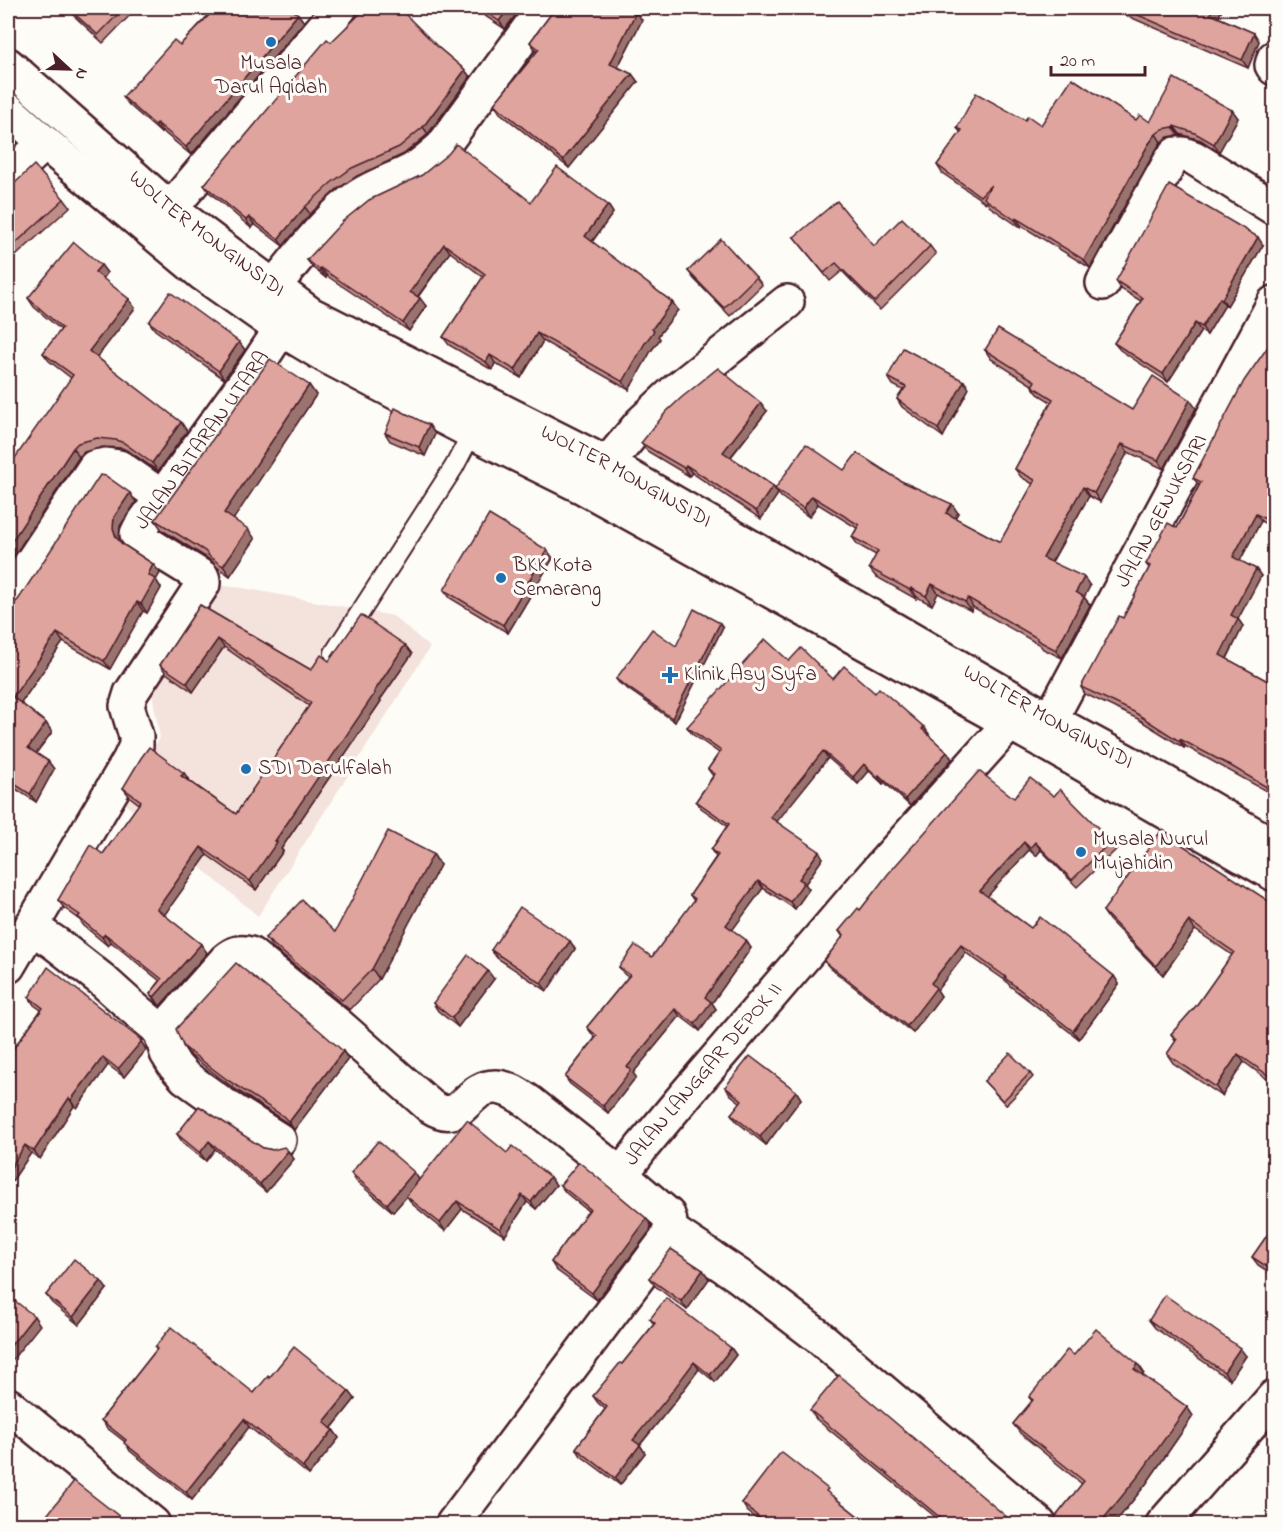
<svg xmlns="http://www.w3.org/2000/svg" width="1282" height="1532" font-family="'Indie Flower',sans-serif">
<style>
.built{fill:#f4e2dc}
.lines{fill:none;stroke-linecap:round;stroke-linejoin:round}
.service-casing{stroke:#4a1f2b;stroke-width:22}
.minor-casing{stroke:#4a1f2b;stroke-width:38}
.tertiary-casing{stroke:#4a1f2b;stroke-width:38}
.secondary-casing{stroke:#4a1f2b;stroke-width:38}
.primary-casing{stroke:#4a1f2b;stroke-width:38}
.service{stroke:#fdfcf7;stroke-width:18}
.minor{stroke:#fdfcf7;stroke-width:33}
.tertiary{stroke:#fdfcf7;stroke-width:33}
.secondary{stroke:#fdfcf7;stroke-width:33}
.primary{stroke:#fdfcf7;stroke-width:33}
.wall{fill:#bf8d87;stroke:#4a1f2b;stroke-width:1.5}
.shaded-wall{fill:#9b736e;stroke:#4a1f2b;stroke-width:1.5}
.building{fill:#dea49d;stroke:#4a1f2b;stroke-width:1.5}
.poi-dot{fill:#1f6fb2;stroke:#fdfcf7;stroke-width:2}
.labels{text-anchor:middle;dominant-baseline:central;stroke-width:6;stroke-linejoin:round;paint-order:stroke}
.poi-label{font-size:21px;fill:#4a1f2b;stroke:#fdfcf7;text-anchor:start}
.street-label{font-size:21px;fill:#4a1f2b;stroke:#fdfcf7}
</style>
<rect width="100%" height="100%" fill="#fdfcf7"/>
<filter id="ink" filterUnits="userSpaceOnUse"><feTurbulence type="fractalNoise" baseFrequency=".0167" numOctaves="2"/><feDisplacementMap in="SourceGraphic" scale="12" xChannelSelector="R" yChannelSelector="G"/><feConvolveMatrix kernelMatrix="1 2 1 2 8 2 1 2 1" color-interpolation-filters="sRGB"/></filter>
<g filter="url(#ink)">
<path class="built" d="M 207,584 L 243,588 L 393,616 L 430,647 L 258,916 L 119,799 L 160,738 L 148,672 Z"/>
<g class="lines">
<g class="service-casing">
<path id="service" d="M 334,653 L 454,467 L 475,427"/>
</g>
<g class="minor-casing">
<g id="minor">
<path d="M 1274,58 L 1272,65 L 1274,68"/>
<path d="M 8,177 L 45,143"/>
<path d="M 170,209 L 340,8"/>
<path d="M 1103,283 L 1170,162 L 1176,154 L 1183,154 L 1194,158 L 1274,208"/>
<path d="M 273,287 C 298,258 327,217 359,196 C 376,185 396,179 413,170 C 424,163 433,155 442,147 L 544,8"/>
<path d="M 607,464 L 642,422 L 674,392 L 787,302"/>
<path d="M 8,598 L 95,467 L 106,465 L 119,467 L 162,497"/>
<path id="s1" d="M 1050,720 L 1274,303"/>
<path d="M 31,927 L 55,943 L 101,979 L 131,1006 L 155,1026 L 161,1033 L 167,1053 L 175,1066 L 185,1077 L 224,1105 L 279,1140"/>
<path id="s2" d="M 8,966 L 129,761 L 136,746 L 136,736 L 127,706 L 131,693 L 203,584 L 203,580 L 202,577 L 142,540 L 137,534 L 140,528 L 252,373 L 281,329"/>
<path d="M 161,1033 L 226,960 C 234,953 240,951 250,954 L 337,1024 L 430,1106 C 464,1128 464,1087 495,1087 C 508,1087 520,1096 529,1102 L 621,1175"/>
<path d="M 670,1230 L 739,1276 L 818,1336 L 1039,1524"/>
<path d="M 8,1405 L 153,1524"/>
<path id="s3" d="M 453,1524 L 666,1240 C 670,1231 672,1225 668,1215 L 621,1175 L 642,1147 L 687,1093 L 879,869 L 1009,724"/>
</g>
</g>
<g class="tertiary-casing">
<path id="tertiary" d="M 1163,1524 L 1274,1397"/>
</g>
<g class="secondary-casing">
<path id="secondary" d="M 8,110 L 45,143 L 203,274 L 281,329 L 326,356 L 472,432 L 585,488 L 1050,745 L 1274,874"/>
</g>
<g class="primary-casing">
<g id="primary">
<path id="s4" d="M 8,65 L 170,209 L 310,314 L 607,464 L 1050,720 L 1164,782 L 1274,846"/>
</g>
</g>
<use href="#service" class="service"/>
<use href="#minor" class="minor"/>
<use href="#tertiary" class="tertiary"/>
<use href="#secondary" class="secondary"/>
<use href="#primary" class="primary"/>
</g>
<g class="wall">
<path d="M 67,8 L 137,8 L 103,43 L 70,12 Z"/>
<path d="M 214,8 L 290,8 L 298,14 L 304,22 L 191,155 L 162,131 L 161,133 L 129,105 L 123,97 L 180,45 L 215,8 Z"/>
<path d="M 473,8 L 521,8 L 505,29 Z"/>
<path d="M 1109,8 L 1223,8 L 1218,17 L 1254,33 L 1259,41 L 1248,68 Z"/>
<path d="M 554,10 L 636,12 L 642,20 L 618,67 L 632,74 L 638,82 L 569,168 L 500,113 L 494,104 L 537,52 L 530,42 Z"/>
<path d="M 331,42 L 440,49 L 465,70 L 470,77 L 428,134 L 404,154 L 357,176 L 336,190 L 310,214 L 283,246 L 254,224 L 251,228 L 209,192 L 204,185 Z"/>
<path d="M 1232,110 L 1238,118 L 1219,152 L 1201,140 L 1180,134 L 1179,135 L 1168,137 L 1161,142 L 1154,153 L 1090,268 L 1022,226 L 1021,228 L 989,206 L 987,202 L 986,203 L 942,173 L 937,165 L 961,133 L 957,128 L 1025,120 L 1041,125 L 1136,120 L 1150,122 Z"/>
<path d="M 8,187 L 64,199 L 70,207 L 8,263 Z"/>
<path d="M 531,202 L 608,205 L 613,213 L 592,242 L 672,302 L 678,310 L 658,336 L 660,339 L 651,351 L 629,390 L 543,341 L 521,378 L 495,363 L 492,370 L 449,345 L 443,337 L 483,277 L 450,252 L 418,297 L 426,306 L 409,331 L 327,276 L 326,278 L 313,268 L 307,260 Z"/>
<path d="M 794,237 L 874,246 L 930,246 L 936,254 L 880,310 L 842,271 L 830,281 Z"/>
<path d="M 1263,245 L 1227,306 L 1225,305 L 1207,335 L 1201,331 L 1168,382 L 1120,350 L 1114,343 L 1141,301 L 1121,289 L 1116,281 Z"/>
<path d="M 101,265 L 107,273 L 103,279 L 135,308 L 97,357 L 187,431 L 158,471 L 130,452 L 122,448 L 103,447 L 84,452 L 79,457 L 8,565 L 71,378 L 49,361 L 43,353 L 61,330 L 34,307 L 28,298 Z"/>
<path d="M 688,271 L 756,277 L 762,285 L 730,316 L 694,279 Z"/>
<path d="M 149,322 L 239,342 L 245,350 L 224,379 L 155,330 Z"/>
<path d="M 1275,325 L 1275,529 L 1261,521 L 1240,561 L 1256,569 L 1261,576 L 1238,619 L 1243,626 L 1227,659 L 1275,685 L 1275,796 L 1185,746 L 1184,748 L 1138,719 L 1085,694 L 1081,687 L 1123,618 L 1149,568 L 1146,564 L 1177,528 L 1199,485 L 1193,478 L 1273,339 L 1269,335 Z"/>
<path d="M 985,350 L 1132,410 L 1196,408 L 1164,469 L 1128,452 L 1100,502 L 1089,496 L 1052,562 L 1090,586 L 1084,597 L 1090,605 L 1062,658 L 1043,649 L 1040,645 L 973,607 L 971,611 L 938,593 L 932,605 L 917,597 L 916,599 L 875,576 L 869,568 L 876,555 L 858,545 L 852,537 L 857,528 L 818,504 L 809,517 L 781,497 L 775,489 L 844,470 L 901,481 L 958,513 L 955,518 L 1000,542 L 1033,484 L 1021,477 L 1015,469 L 1051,402 L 1038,394 L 1032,386 L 1032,385 L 991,359 Z"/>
<path d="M 888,377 L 969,388 L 943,437 L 902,407 L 897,399 L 903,390 L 893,385 Z"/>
<path d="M 309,385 L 316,395 L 233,519 L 255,539 L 230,576 L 217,567 L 212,561 L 162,530 L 155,520 Z"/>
<path d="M 767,411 L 731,457 L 773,486 L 778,494 L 761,519 L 692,473 L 689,476 L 647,451 L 641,443 Z"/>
<path d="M 429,425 L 435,434 L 425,456 L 390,441 L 385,433 Z"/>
<path d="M 136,502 L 120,526 L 119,537 L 121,543 L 153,564 L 160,573 L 156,580 L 161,588 L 147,613 L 143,611 L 110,669 L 63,642 L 21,703 L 46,723 L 52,732 L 36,753 L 48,761 L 54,769 L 36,802 L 8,784 L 8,607 L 11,606 Z"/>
<path d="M 553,558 L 508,633 L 450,598 L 444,590 Z"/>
<path d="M 200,605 L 311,670 L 329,661 L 405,645 L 412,654 L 380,700 L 381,701 L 281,849 L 283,851 L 256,890 L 207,855 L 164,915 L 201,944 L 207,953 L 160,1006 L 156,1002 L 150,994 L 160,981 L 111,942 L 108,946 L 84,926 L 79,919 L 64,908 L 58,900 L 103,854 L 139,804 L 130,797 L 123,788 L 184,773 L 190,781 L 236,814 L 309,706 L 224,647 L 193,692 L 166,673 L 160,665 Z"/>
<path d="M 723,627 L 675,722 L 619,683 L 616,679 L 676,646 Z"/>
<path d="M 789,661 L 833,679 L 875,693 L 924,727 L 929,734 L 928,735 L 947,752 L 952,759 L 910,806 L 884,782 L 883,784 L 869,771 L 858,784 L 828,758 L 776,821 L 823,858 L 805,884 L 809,889 L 795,909 L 763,888 L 732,930 L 751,948 L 712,1003 L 716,1009 L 700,1031 L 680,1016 L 633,1073 L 636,1077 L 608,1113 L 570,1084 L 565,1077 L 595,1038 L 592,1034 L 587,1027 L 628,977 L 624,974 L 619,967 L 652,957 L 694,901 L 690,895 L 716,857 L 711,850 L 727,826 L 701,808 L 696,801 L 713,776 L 708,769 L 719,753 L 692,734 L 687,727 Z"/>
<path d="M 1014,798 L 1111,841 L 1117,849 L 1077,887 L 1041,850 L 1036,856 L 1029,850 L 987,896 L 1031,928 L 1114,976 L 1119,984 L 1079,1039 L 1010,986 L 1006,981 L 966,953 L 937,990 L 941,996 L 913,1033 L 830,968 L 824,961 L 843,937 L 839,931 L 860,910 Z"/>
<path d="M 433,854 L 440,865 L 379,979 L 350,1010 L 273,948 L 265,938 L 335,932 Z"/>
<path d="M 1275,898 L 1275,1085 L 1244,1062 L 1222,1096 L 1173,1063 L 1167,1054 L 1176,1041 L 1171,1034 L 1196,1006 L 1232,955 L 1195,930 L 1163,975 L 1109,920 L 1103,911 L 1270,902 Z"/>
<path d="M 570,941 L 575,949 L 547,991 L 497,958 L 491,950 Z"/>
<path d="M 494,979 L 458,1027 L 438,1011 L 433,1003 Z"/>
<path d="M 29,997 L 140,1039 L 146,1050 L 124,1077 L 108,1065 L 77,1108 L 74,1106 L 40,1159 L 31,1153 L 8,1187 L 8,1056 L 41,1010 L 34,1005 Z"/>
<path d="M 184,1047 L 343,1051 L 348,1059 L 294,1130 L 289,1124 L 235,1089 L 190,1055 Z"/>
<path d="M 1030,1073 L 1033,1077 L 1006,1105 L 984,1081 Z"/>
<path d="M 725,1087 L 796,1091 L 801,1099 L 766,1145 L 737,1122 L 731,1114 L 741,1103 L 731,1095 Z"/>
<path d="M 177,1134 L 263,1148 L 273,1150 L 288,1151 L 294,1159 L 266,1192 L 215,1149 L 206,1161 L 183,1143 Z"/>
<path d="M 507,1153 L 556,1185 L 536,1209 L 527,1202 L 505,1236 L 462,1209 L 445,1231 L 412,1204 L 407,1196 L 393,1212 L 356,1181 L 351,1173 L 414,1172 L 419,1180 Z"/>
<path d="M 560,1185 L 651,1225 L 650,1231 L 597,1300 L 556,1270 L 551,1262 L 588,1211 L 566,1193 Z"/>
<path d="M 1275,1224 L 1275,1276 L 1258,1265 L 1252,1257 Z"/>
<path d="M 703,1270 L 709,1279 L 687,1310 L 655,1286 L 649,1278 Z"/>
<path d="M 107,1289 L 79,1325 L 52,1303 L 46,1295 Z"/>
<path d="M 650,1319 L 731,1348 L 736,1355 L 715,1382 L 699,1369 L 673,1404 L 640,1445 L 645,1453 L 620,1485 L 581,1456 L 576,1448 L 605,1409 L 598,1403 L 593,1396 L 622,1364 L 654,1324 Z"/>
<path d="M 1149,1320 L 1246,1356 L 1230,1380 L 1155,1328 Z"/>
<path d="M 155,1347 L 254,1393 L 269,1378 L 349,1391 L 355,1399 L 332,1428 L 339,1438 L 309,1475 L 249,1427 L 192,1500 L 130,1451 L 125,1442 L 107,1428 L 101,1420 L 157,1349 Z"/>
<path d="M 1074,1355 L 1138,1364 L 1144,1373 L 1142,1375 L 1187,1407 L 1193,1416 L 1146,1484 L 1114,1524 L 1050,1524 L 1082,1484 L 1020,1433 L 1013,1424 L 1032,1401 L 1029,1397 Z"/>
<path d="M 810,1410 L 1015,1524 L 944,1524 L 816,1419 Z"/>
<path d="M 833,1496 L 868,1524 L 763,1524 L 747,1511 L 742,1503 Z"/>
</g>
<g class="shaded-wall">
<path d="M 509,8 L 521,8 L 505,29 L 499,21 Z"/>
<path d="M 1213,8 L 1223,8 L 1216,22 L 1210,14 Z"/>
<path d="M 636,12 L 642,20 L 615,72 L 610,64 Z"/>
<path d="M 298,14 L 304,22 L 191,155 L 186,147 Z"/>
<path d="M 1254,33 L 1259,41 L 1248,68 L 1242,60 Z"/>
<path d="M 465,70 L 470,77 L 428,134 L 423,127 Z"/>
<path d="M 632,74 L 638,82 L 569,168 L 563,160 Z"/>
<path d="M 1232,110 L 1238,118 L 1219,152 L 1214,144 Z"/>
<path d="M 157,123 L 162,131 L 161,133 L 155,125 Z"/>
<path d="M 1174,126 L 1180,134 L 1179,135 L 1173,127 Z"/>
<path d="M 1156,134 L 1161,142 L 1154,153 L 1090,268 L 1084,260 L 1148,145 Z"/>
<path d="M 608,205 L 613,213 L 590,244 L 585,236 Z"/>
<path d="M 305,207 L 310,214 L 283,246 L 278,239 Z"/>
<path d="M 249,217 L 254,224 L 251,228 L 246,220 Z"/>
<path d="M 1016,218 L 1022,226 L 1021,228 L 1015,220 Z"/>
<path d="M 1258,237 L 1263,245 L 1227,306 L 1222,299 Z"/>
<path d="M 444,244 L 450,252 L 415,300 L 410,292 Z"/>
<path d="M 101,265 L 107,273 L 101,281 L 95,272 Z"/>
<path d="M 321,268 L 327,276 L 326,278 L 320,270 Z"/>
<path d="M 420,298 L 426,306 L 409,331 L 403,323 Z"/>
<path d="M 1220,298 L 1225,305 L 1207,335 L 1202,327 Z"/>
<path d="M 129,299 L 135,308 L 95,360 L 89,351 Z"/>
<path d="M 672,302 L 678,310 L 658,336 L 660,339 L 651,351 L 629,390 L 623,382 L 652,329 Z"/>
<path d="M 1195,323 L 1201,331 L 1168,382 L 1163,374 Z"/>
<path d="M 537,333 L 543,341 L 521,378 L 515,370 Z"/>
<path d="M 239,342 L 245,350 L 224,379 L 219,371 Z"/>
<path d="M 490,355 L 495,363 L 492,370 L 486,362 Z"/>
<path d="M 964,381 L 969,388 L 943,437 L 938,429 Z"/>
<path d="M 309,385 L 316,395 L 231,523 L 224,513 Z"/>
<path d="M 1190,400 L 1196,408 L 1164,469 L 1158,460 Z"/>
<path d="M 761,403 L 767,411 L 728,460 L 723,452 Z"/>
<path d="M 181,422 L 187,431 L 158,471 L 152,463 Z"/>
<path d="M 429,425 L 435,434 L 425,456 L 419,447 Z"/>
<path d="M 1122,444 L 1128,452 L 1100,502 L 1094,493 Z"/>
<path d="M 73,448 L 79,457 L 8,565 L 8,547 Z"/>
<path d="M 686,465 L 692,473 L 689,476 L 684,468 Z"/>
<path d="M 773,486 L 778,494 L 761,519 L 756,511 Z"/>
<path d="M 1083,487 L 1089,496 L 1049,566 L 1043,558 Z"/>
<path d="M 130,493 L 136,502 L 120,526 L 119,537 L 122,545 L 116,537 L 113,528 L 114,517 Z"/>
<path d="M 812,496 L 818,504 L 809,517 L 803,508 Z"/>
<path d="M 952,504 L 958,513 L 952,522 L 946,513 Z"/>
<path d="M 1256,514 L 1261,521 L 1238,564 L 1233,557 Z"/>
<path d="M 248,529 L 255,539 L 230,576 L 223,566 Z"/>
<path d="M 547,550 L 553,558 L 508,633 L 503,625 Z"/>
<path d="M 153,564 L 160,573 L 156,580 L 161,588 L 147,613 L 141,604 L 148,575 Z"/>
<path d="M 1256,569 L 1261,576 L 1238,619 L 1243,626 L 1225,662 L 1220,655 L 1231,615 Z"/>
<path d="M 1084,577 L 1090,586 L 1082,601 L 1076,592 Z"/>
<path d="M 932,584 L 938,593 L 932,605 L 926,596 Z"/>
<path d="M 911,588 L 917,597 L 916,599 L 910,590 Z"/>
<path d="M 1084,597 L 1090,605 L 1062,658 L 1056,650 Z"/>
<path d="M 968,598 L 973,607 L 971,611 L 965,602 Z"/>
<path d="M 137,602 L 143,611 L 110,669 L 104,661 Z"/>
<path d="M 720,623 L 723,627 L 675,722 L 672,718 Z"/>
<path d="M 57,633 L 63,642 L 19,706 L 13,697 Z"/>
<path d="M 218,639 L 224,647 L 193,692 L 187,683 Z"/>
<path d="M 405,645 L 412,654 L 380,700 L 381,701 L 281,849 L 283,851 L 256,890 L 250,881 L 275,841 Z"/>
<path d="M 46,723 L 52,732 L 34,756 L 28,748 Z"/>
<path d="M 924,727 L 929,734 L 927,737 L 922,729 Z"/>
<path d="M 1180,739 L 1185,746 L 1184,748 L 1179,741 Z"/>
<path d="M 823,751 L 828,758 L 775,824 L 770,817 Z"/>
<path d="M 947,752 L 952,759 L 910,806 L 905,799 Z"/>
<path d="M 48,761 L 54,769 L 36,802 L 30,794 Z"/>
<path d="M 864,764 L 869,771 L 858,784 L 853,777 Z"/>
<path d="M 184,773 L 190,781 L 181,776 Z"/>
<path d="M 879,775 L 884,782 L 883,784 L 878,777 Z"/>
<path d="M 1024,842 L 1029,850 L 985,899 L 980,891 Z"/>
<path d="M 1035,842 L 1041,850 L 1036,856 L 1030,848 Z"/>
<path d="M 201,847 L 207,855 L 163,917 L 157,909 Z"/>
<path d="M 819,851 L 823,858 L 805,884 L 809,889 L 795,909 L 790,902 L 799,879 Z"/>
<path d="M 433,854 L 440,865 L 379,979 L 372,969 Z"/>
<path d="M 758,881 L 763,888 L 731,932 L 726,925 Z"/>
<path d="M 1189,921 L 1195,930 L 1163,975 L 1156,966 Z"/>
<path d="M 105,934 L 111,942 L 108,946 L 102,937 Z"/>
<path d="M 746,940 L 751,948 L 712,1003 L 716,1009 L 700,1031 L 695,1024 L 705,997 Z"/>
<path d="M 570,941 L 575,949 L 547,991 L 541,983 Z"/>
<path d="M 201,944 L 207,953 L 160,1006 L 154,997 Z"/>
<path d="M 961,945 L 966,953 L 937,990 L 941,996 L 913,1033 L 907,1026 L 931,983 Z"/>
<path d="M 488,971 L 494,979 L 458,1027 L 452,1018 Z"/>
<path d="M 1114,976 L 1119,984 L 1079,1039 L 1073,1031 Z"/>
<path d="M 675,1009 L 680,1016 L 633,1073 L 636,1077 L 608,1113 L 603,1106 L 627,1067 Z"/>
<path d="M 140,1039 L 146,1050 L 124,1077 L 118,1069 Z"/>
<path d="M 343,1051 L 348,1059 L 294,1130 L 289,1122 Z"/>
<path d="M 1238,1054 L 1244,1062 L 1222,1096 L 1216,1087 Z"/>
<path d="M 103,1057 L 108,1065 L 77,1108 L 71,1100 Z"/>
<path d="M 796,1091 L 801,1099 L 766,1145 L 760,1137 Z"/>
<path d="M 69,1098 L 74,1106 L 40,1159 L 34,1151 Z"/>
<path d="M 209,1141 L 215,1149 L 206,1161 L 200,1153 Z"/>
<path d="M 25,1145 L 31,1153 L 8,1187 L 8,1172 Z"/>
<path d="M 288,1151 L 294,1159 L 266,1192 L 260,1184 Z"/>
<path d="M 414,1172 L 420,1181 L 393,1212 L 387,1204 Z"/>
<path d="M 550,1177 L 556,1185 L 536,1209 L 531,1202 Z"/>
<path d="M 522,1195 L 527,1202 L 505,1236 L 500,1229 Z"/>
<path d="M 457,1201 L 462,1209 L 445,1231 L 440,1223 Z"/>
<path d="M 646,1218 L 651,1225 L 650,1231 L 597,1300 L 592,1293 Z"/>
<path d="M 703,1270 L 709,1279 L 687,1310 L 681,1301 Z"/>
<path d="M 101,1281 L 107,1289 L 79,1325 L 73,1317 Z"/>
<path d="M 34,1316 L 40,1325 L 8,1365 L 8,1349 Z"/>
<path d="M 731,1348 L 736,1355 L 715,1382 L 710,1375 Z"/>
<path d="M 1240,1348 L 1246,1356 L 1230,1380 L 1224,1372 Z"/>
<path d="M 694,1362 L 699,1369 L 673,1404 L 638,1447 L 633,1440 Z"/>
<path d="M 1138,1364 L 1144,1373 L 1140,1378 L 1134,1369 Z"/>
<path d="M 349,1391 L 355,1399 L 330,1430 L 324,1422 Z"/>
<path d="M 1187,1407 L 1193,1416 L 1146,1484 L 1114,1524 L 1103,1524 L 1101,1522 Z"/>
<path d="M 244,1419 L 249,1427 L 192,1500 L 186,1492 Z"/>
<path d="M 333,1430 L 339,1438 L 309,1475 L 303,1467 Z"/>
<path d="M 640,1445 L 645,1453 L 620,1485 L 615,1478 Z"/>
</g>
<g class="building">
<path d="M 68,8 L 124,8 L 98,35 Z"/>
<path d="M 216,8 L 290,8 L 298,14 L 186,147 L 157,123 L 155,125 L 123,97 L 174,40 L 180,45 Z"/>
<path d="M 366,8 L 399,8 L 440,49 L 465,70 L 423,127 L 399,147 L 352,168 L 331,183 L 305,207 L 278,239 L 249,217 L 246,220 L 204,185 L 327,39 L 331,42 Z"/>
<path d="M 480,8 L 509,8 L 499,21 Z"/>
<path d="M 555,8 L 629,8 L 636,12 L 610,64 L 632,74 L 563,160 L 494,104 L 539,49 L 530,42 L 554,10 Z"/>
<path d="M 1122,8 L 1213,8 L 1210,14 L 1254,33 L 1242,60 Z"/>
<path d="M 1072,78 L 1136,120 L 1140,115 L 1150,122 L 1174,78 L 1232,110 L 1214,144 L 1195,133 L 1174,126 L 1173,127 L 1163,129 L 1156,134 L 1148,145 L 1084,260 L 1016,218 L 1015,220 L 984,198 L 991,185 L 980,196 L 937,165 L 962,130 L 957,128 L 976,93 L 1025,120 L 1028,116 L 1041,125 Z"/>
<path d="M 456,144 L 531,202 L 557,167 L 608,205 L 585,236 L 672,302 L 652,329 L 654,331 L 645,343 L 623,382 L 537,333 L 515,370 L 490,355 L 486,362 L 443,337 L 485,274 L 444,244 L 410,292 L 420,298 L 403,323 L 321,268 L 320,270 L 307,260 L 343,221 L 369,200 L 422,175 L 449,153 Z"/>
<path d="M 34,165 L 64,199 L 8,250 L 8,187 L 15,183 Z"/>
<path d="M 1169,185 L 1258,237 L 1222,299 L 1220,298 L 1202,327 L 1195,323 L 1163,374 L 1114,343 L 1143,298 L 1116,281 Z"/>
<path d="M 837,201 L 874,246 L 902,218 L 930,246 L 875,302 L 836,263 L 824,273 L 794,237 Z"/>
<path d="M 721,239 L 756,277 L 724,308 L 688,271 Z"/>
<path d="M 74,242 L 101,265 L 95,272 L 129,299 L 89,351 L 181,422 L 152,463 L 124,443 L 116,440 L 97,438 L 78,443 L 73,448 L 8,547 L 8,468 L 73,375 L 43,353 L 62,328 L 28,298 Z"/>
<path d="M 170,292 L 239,342 L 219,371 L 149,322 Z"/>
<path d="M 1275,325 L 1275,524 L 1256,514 L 1233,557 L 1256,569 L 1231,615 L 1238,619 L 1220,655 L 1275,685 L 1275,792 L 1231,766 L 1180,739 L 1179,741 L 1134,712 L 1081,687 L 1119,616 L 1123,618 L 1150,566 L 1146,564 L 1168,523 L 1177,528 L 1201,482 L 1193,478 L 1244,381 L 1274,338 L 1269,335 Z"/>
<path d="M 998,329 L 1132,410 L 1153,376 L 1190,400 L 1158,460 L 1122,444 L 1094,493 L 1083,487 L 1043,558 L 1084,577 L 1076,592 L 1084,597 L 1056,650 L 1037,640 L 1037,638 L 968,598 L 965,602 L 932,584 L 926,596 L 911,588 L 910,590 L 869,568 L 878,551 L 852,537 L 859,525 L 812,496 L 803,508 L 775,489 L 806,444 L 844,470 L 857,453 L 901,481 L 952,504 L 946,513 L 1000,542 L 1035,480 L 1015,469 L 1053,399 L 1032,386 L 1035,381 L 985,350 Z"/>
<path d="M 903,348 L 964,381 L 938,429 L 897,399 L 906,387 L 888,377 Z"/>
<path d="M 270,359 L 309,385 L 224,513 L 248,529 L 223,566 L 210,557 L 205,551 L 155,520 Z"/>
<path d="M 718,368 L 761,403 L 723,452 L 773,486 L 756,511 L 686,465 L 684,468 L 641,443 L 666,412 L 681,398 Z"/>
<path d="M 395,408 L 429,425 L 419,447 L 385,433 Z"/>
<path d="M 100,475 L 106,476 L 130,493 L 114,517 L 113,528 L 116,537 L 122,544 L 153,564 L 148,575 L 155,579 L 141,604 L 137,602 L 104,661 L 57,633 L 13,697 L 46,723 L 28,748 L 48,761 L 30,794 L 8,780 L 8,607 L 11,606 L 18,600 Z"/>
<path d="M 489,515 L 547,550 L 503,625 L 444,590 Z"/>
<path d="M 200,605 L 311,670 L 321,655 L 329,661 L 361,615 L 405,645 L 374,692 L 375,693 L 275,841 L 277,842 L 250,881 L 201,847 L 157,909 L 201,944 L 154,997 L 150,994 L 162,979 L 105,934 L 102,937 L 78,917 L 80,915 L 58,900 L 90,845 L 103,854 L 141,801 L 123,788 L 141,758 L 149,747 L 184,773 L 181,776 L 236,814 L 311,703 L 218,639 L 187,683 L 160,665 Z"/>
<path d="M 694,609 L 720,623 L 672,718 L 616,679 L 652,629 L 676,646 Z"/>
<path d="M 765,639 L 789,661 L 801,648 L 833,679 L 844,666 L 875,693 L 879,688 L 924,727 L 922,729 L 947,752 L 905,799 L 879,775 L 878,777 L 864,764 L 853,777 L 823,751 L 770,817 L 819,851 L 799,879 L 804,882 L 790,902 L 758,881 L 726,925 L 746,940 L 705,997 L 711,1002 L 695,1024 L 675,1009 L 627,1067 L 631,1070 L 603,1106 L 565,1077 L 597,1036 L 587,1027 L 630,975 L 619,967 L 635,945 L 652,957 L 695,899 L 690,895 L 718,855 L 711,850 L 729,824 L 696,801 L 715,774 L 708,769 L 721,751 L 687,727 Z"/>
<path d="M 979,771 L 1014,798 L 1030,778 L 1054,796 L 1060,789 L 1111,841 L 1072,880 L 1035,842 L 1030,848 L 1024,842 L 980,891 L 1031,928 L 1040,917 L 1114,976 L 1073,1031 L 1005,978 L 1006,977 L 961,945 L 931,983 L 936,988 L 907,1026 L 824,961 L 844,935 L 839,931 L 858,908 L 860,910 L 888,874 Z"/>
<path d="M 388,831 L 433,854 L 372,969 L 342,1000 L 265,938 L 302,900 L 335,932 Z"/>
<path d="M 1161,831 L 1270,902 L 1274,897 L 1275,898 L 1275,1080 L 1238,1054 L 1216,1087 L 1167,1054 L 1177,1039 L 1171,1034 L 1196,1006 L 1234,952 L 1189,921 L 1156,966 L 1103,911 Z"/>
<path d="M 520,907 L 570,941 L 541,983 L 491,950 Z"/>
<path d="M 468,955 L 488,971 L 452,1018 L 433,1003 Z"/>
<path d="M 236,963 L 319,1030 L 343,1051 L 289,1122 L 283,1116 L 229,1081 L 184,1047 L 179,1037 L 176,1029 Z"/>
<path d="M 48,967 L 140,1039 L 141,1042 L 118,1069 L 103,1057 L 71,1100 L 69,1098 L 34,1151 L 25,1145 L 8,1172 L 8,1056 L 43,1008 L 29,997 Z"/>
<path d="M 1010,1053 L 1030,1073 L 1003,1101 L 984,1081 Z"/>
<path d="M 750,1056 L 796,1091 L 760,1137 L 731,1114 L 742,1100 L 725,1087 Z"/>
<path d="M 199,1106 L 263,1148 L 273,1150 L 284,1147 L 288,1151 L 260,1184 L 209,1141 L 200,1153 L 177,1134 Z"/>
<path d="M 467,1120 L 507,1153 L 512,1146 L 550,1177 L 531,1202 L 522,1195 L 500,1229 L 457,1201 L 440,1223 L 406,1196 Z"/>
<path d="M 378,1141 L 414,1172 L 387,1204 L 351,1173 Z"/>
<path d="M 579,1162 L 646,1218 L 644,1223 L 592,1293 L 551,1262 L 590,1209 L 560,1185 Z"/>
<path d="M 1275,1224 L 1275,1272 L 1252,1257 Z"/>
<path d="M 671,1249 L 703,1270 L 681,1301 L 649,1278 Z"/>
<path d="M 74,1259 L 101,1281 L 73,1317 L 46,1295 Z"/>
<path d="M 1165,1295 L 1240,1348 L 1224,1372 L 1149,1320 Z"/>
<path d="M 666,1298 L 731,1348 L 710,1375 L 694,1362 L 668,1397 L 633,1440 L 640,1445 L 615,1478 L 576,1448 L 607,1407 L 593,1396 L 620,1363 L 622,1364 L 655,1323 L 650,1319 Z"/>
<path d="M 14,1300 L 34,1316 L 8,1349 L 8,1309 Z"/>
<path d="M 171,1327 L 254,1393 L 268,1376 L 269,1378 L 294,1347 L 349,1391 L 324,1422 L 333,1430 L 303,1467 L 244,1419 L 186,1492 L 124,1443 L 126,1440 L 101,1420 L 157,1349 L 155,1347 Z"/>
<path d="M 1096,1329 L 1138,1364 L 1134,1369 L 1187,1407 L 1140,1474 L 1101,1522 L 1099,1521 L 1096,1524 L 1050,1524 L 1084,1481 L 1013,1424 L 1033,1400 L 1029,1397 L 1067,1350 L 1074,1355 Z"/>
<path d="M 839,1375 L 1015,1524 L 948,1524 L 810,1410 Z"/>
<path d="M 781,1452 L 828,1489 L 826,1491 L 868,1524 L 767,1524 L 742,1503 Z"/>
<path d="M 74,1481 L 129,1524 L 40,1524 Z"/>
</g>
</g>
<g class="poi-dot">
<circle cx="271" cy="42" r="6"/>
<circle cx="501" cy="578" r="6"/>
<path d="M667 666h6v6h6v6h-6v6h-6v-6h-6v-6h6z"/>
<circle cx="246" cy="769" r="6"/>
<circle cx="1081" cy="852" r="6"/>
</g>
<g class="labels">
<g class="poi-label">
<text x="271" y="64" text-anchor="middle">Musala<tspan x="271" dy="24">Darul Aqidah</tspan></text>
<text x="513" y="566">BKK Kota<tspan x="513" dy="24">Semarang</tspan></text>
<text x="684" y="675">Klinik Asy Syfa</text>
<text x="258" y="769">SDI Darulfalah</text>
<text x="1093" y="840">Musala Nurul<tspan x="1093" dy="24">Mujahidin</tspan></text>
</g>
<g class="street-label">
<text stroke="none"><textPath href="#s4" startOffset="261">WOLTER MONGINSIDI</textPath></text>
<text stroke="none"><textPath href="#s2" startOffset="640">JALAN BITARAN UTARA</textPath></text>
<text stroke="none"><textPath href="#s4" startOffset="747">WOLTER MONGINSIDI</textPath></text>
<text stroke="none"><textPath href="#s1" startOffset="237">JALAN GENUKSARI</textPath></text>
<text stroke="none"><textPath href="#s4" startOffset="1233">WOLTER MONGINSIDI</textPath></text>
<text stroke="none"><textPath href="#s3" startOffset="573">JALAN LANGGAR DEPOK II</textPath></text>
</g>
</g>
<rect width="1282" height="1532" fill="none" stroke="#fdfcf7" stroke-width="30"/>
<rect x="15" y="15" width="1252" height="1502" fill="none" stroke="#4a1f2b" stroke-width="2" filter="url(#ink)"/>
<g transform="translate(69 69) rotate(112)" stroke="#fdfcf7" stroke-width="4.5" paint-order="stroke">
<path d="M0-4.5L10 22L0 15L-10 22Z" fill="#4a1f2b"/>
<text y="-9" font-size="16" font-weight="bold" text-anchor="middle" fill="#4a1f2b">N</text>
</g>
<path d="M1051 66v9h94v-9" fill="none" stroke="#4a1f2b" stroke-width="3"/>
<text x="1060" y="66" font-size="18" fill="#4a1f2b" stroke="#fdfcf7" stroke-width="4.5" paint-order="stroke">20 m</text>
</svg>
